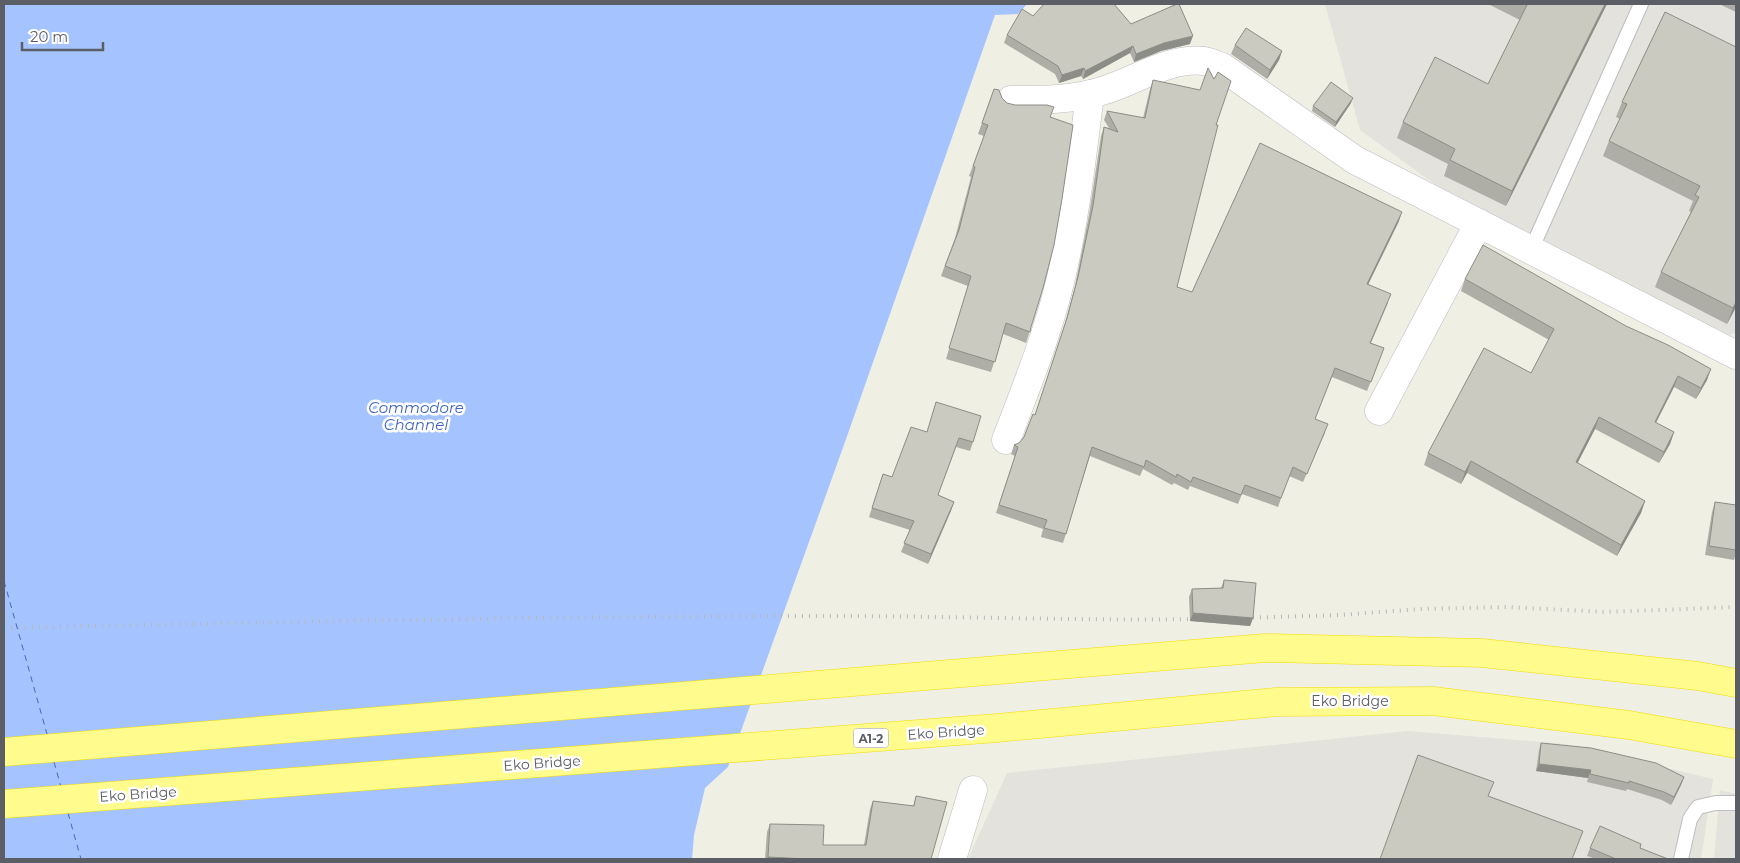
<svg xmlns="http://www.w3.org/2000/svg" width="1740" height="863" font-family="Montserrat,sans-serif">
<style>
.industrial{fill:#e3e2dc}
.water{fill:#a5c4ff}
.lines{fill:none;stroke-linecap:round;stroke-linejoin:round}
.ferry{stroke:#4366c6;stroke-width:1;stroke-dasharray:6 5;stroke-linecap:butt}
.lane-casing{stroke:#bcbdc3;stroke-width:16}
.street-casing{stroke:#bcbdc3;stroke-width:29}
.highway-casing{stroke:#f4dd00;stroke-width:29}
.lane{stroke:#fff;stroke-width:14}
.street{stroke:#fff;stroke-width:28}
.highway{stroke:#fffb8c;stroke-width:28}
.rail{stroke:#b7b7b8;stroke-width:4;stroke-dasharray:1 6;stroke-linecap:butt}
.wall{fill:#aeaea6}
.shaded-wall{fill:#8d8d87}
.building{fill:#cacac1;stroke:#8d8d87}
.labels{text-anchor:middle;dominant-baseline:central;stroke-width:5;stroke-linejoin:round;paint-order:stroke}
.shield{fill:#fff;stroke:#8d8e93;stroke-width:1}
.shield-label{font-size:12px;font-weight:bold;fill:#5c5e65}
.street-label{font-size:14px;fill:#5c5e65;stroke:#fff}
.water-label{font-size:15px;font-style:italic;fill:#4366c6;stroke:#fff}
</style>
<rect width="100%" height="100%" fill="#efefe4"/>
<g class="industrial">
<path d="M 1325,4 L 1736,4 L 1736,333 L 1723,336 L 1647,294 L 1469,209 L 1360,130 Z"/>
<path d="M 1408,731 L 1565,744 L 1713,779 L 1701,859 L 968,859 L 1007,773 Z"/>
<path d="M 1720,790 L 1736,794 L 1736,859 L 1714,859 Z"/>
</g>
<path class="water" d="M 4,4 L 1027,4 L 1018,14 L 995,15 L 845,442 L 728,767 L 705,788 L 694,835 L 692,859 L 4,859 Z"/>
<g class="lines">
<g class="ferry">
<path d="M 4,581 L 47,734"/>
<path d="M 54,762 L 61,787"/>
<path d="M 68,813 L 81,859"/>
</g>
<g class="lane-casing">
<g id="lane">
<path d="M 1531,250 L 1641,4"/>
<path d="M 1681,859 L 1690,819 L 1698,807 L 1716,803 L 1736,803"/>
</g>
</g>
<g class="street-casing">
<g id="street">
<path d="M 1011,100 C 1042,100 1073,100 1102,91 C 1136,81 1168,57 1204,61 C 1210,62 1217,65 1222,67 L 1355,160 L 1736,355"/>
<path d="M 1379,411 L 1479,223"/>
<path d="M 1006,440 C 1026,388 1047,336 1060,282 C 1075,221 1082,157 1090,94"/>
<path d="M 952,859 L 973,790"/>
</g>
</g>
<g class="highway-casing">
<g id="highway">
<path d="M 4,752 L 1265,648 L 1482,653 L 1698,676 L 1736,683"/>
<path d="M 4,804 L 997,728 L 1276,702 L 1433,701 L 1629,725 L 1736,744"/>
</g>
</g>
<use href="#lane" class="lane"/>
<use href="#street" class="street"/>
<use href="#highway" class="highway"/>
<g class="rail">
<path d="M 1239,618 L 1339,615 L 1422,609 L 1506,607 L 1606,612 L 1736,607"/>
<path d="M 4,628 C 279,622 555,616 830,616 C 955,616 1080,621 1204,619"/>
</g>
</g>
<g class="wall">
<path d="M 1488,4 L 1607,4 L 1506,206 L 1444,176 L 1448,164 L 1397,138 L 1403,122 L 1488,84 L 1520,20 Z"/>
<path d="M 1719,4 L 1736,4 L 1736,12 Z"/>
<path d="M 1665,12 L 1736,307 L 1727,324 L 1655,287 L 1661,272 L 1691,212 L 1689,211 L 1693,201 L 1603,156 L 1609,141 L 1620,119 L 1616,117 L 1622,102 Z"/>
<path d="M 1033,16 L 1131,24 L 1190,44 L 1161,51 L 1134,62 L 1130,53 L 1083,79 L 1081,76 L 1059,83 L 1055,74 L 1004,43 L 1007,35 Z"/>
<path d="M 1235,45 L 1282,51 L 1279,60 L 1267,79 L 1231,54 Z"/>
<path d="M 1153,80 L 1216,125 L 1177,287 L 1192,292 L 1399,221 L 1368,284 L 1388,303 L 1371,343 L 1384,348 L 1367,391 L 1332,377 L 1315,419 L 1325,433 L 1303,482 L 1289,476 L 1278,507 L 1242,494 L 1238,504 L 1190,486 L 1188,490 L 1174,483 L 1172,485 L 1143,469 L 1140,476 L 1090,456 L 1063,543 L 1041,537 L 1043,529 L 996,513 L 1015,456 L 1011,454 L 1014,445 L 1019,443 L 1024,437 L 1035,415 L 1064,327 L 1075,286 L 1089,215 L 1101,136 L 1104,127 L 1109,128 L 1104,120 L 1107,111 L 1143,118 L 1150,89 Z"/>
<path d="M 994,89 L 1002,98 L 1007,103 L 1050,117 L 1031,327 L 1026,343 L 1003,334 L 991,372 L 946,359 L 968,286 L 941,276 L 955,238 L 971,177 L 969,176 L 984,136 L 978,134 Z"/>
<path d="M 1351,103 L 1335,127 L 1312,111 L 1313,106 Z"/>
<path d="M 1465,279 L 1707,380 L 1696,399 L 1674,387 L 1656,423 L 1674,432 L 1670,444 L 1659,463 L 1595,429 L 1577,463 L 1645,501 L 1641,513 L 1617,556 L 1467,473 L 1461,484 L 1424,465 L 1428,453 L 1531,373 L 1549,340 L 1461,291 Z"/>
<path d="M 936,402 L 973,442 L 970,451 L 956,447 L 938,495 L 954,502 L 928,564 L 901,552 L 910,530 L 869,517 L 883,474 L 892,477 L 927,432 Z"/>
<path d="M 1715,502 L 1736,505 L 1736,554 L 1734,560 L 1705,555 L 1712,512 Z"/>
<path d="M 1224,580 L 1253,618 L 1250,626 L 1190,621 L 1189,597 L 1192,589 L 1221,588 Z"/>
<path d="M 1541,743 L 1684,777 L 1681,785 L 1671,805 L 1662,800 L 1627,789 L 1626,791 L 1587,782 L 1588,778 L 1536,771 L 1539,750 Z"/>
<path d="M 916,796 L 931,859 L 765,859 L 767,832 L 770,824 L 823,845 L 864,845 L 870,809 L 873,801 L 913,806 Z"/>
<path d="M 1590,848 L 1640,848 L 1668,859 L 1596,859 L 1587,856 Z"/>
</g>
<g class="shaded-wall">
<path d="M 1605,4 L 1607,4 L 1506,206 L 1512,191 Z"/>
<path d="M 1193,36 L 1190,44 L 1161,51 L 1134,62 L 1136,54 L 1164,43 Z"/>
<path d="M 1133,46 L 1130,53 L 1083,79 L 1085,71 Z"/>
<path d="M 1282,51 L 1279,60 L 1267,79 L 1270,70 Z"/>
<path d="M 1084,68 L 1081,76 L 1059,83 L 1062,75 Z"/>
<path d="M 1353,98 L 1351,103 L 1335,127 L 1336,122 Z"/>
<path d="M 1402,212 L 1399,221 L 1364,293 L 1367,284 Z"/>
<path d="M 1736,302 L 1736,307 L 1727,324 L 1733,308 Z"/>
<path d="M 1711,369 L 1707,380 L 1696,399 L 1701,388 Z"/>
<path d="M 1678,376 L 1674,387 L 1650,434 L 1655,422 Z"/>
<path d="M 1599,417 L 1595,429 L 1572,474 L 1576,462 Z"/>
<path d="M 1674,432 L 1670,444 L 1659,463 L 1664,452 Z"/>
<path d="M 1471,461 L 1467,473 L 1461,484 L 1465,472 Z"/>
<path d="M 1645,501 L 1641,513 L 1617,556 L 1621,545 Z"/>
<path d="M 954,502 L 951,511 L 928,564 L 931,554 Z"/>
<path d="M 1193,613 L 1253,618 L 1250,626 L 1190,621 Z"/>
<path d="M 1539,764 L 1591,770 L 1588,778 L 1536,771 Z"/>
<path d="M 1684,777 L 1681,785 L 1671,805 L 1674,797 Z"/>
<path d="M 768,857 L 806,859 L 767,859 Z"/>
</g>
<g class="building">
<path d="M 1044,4 L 1114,4 L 1131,24 L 1177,4 L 1179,4 L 1193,36 L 1164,43 L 1136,54 L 1133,46 L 1085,71 L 1084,68 L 1062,75 L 1058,66 L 1007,35 L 1022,9 L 1033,16 Z"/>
<path d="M 1525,4 L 1605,4 L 1512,191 L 1450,160 L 1455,149 L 1403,122 L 1435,57 L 1488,84 L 1527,5 Z"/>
<path d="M 1665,12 L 1736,47 L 1736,302 L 1733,308 L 1661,272 L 1699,197 L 1695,195 L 1700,186 L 1609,141 L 1627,104 L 1622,102 Z"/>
<path d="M 1246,28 L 1282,51 L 1270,70 L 1235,45 Z"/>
<path d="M 1208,68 L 1214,79 L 1218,72 L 1231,81 L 1216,125 L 1218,125 L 1177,287 L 1192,292 L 1260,143 L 1402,212 L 1367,284 L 1391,294 L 1370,343 L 1384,348 L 1371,382 L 1335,368 L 1315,419 L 1328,424 L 1307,474 L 1293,467 L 1281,498 L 1245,485 L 1241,495 L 1193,477 L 1191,482 L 1177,474 L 1176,477 L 1146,460 L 1144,467 L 1092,447 L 1066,534 L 1044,528 L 1047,520 L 999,505 L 1018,447 L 1014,445 L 1019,443 L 1024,437 L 1033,414 L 1035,415 L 1067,318 L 1078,277 L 1093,206 L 1104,127 L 1118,132 L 1107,111 L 1145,118 L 1153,80 L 1200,90 Z"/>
<path d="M 1331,82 L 1353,98 L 1336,122 L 1313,106 Z"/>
<path d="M 994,89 L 999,90 L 1002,98 L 1007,103 L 1015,105 L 1047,105 L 1054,107 L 1050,117 L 1073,125 L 1062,199 L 1054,245 L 1043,288 L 1031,327 L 1030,332 L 1006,323 L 995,362 L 949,348 L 971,276 L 945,266 L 959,230 L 975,167 L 973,166 L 988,125 L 982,123 Z"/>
<path d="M 1483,245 L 1626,326 L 1668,345 L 1711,369 L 1701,388 L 1678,376 L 1655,422 L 1674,432 L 1664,452 L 1599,417 L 1576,462 L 1645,501 L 1621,545 L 1471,461 L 1465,472 L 1428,453 L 1484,348 L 1531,373 L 1554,329 L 1465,279 Z"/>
<path d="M 936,402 L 981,416 L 973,442 L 959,438 L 938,495 L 954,502 L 931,554 L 904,543 L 914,521 L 872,508 L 883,474 L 892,477 L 911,427 L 927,432 Z"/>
<path d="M 1715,502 L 1736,505 L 1736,550 L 1709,546 Z"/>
<path d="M 1224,580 L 1256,583 L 1253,618 L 1193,613 L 1192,589 L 1223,588 Z"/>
<path d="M 1541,743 L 1591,748 L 1656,763 L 1684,777 L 1674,797 L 1664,792 L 1629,781 L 1629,783 L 1590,774 L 1591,770 L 1539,764 Z"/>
<path d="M 1418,755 L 1494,782 L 1488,796 L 1583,831 L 1572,859 L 1380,859 Z"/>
<path d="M 916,796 L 947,802 L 931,859 L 806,859 L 768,857 L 770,824 L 824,825 L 823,845 L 866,845 L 873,801 L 914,806 Z"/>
<path d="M 1600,826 L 1641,844 L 1640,848 L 1668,859 L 1616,859 L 1590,848 Z"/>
</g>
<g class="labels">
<rect class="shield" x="853.5" y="728.5" width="35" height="19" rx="4"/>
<g class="shield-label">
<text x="871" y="738">A1-2</text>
</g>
<g class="street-label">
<text x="1350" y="701">Eko Bridge</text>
<text transform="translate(946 732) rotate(-4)">Eko Bridge</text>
<text transform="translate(542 763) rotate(-4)">Eko Bridge</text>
<text transform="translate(138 794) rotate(-4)">Eko Bridge</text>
</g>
<g class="water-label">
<text x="416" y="407">Commodore<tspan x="416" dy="17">Channel</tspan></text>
</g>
</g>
<rect width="1740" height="863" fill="none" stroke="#5c5e65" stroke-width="10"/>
<path d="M22 42v8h81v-8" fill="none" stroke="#5c5e65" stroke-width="2.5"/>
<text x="30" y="42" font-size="15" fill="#5c5e65" stroke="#ffffff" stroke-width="4" paint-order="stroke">20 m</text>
</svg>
